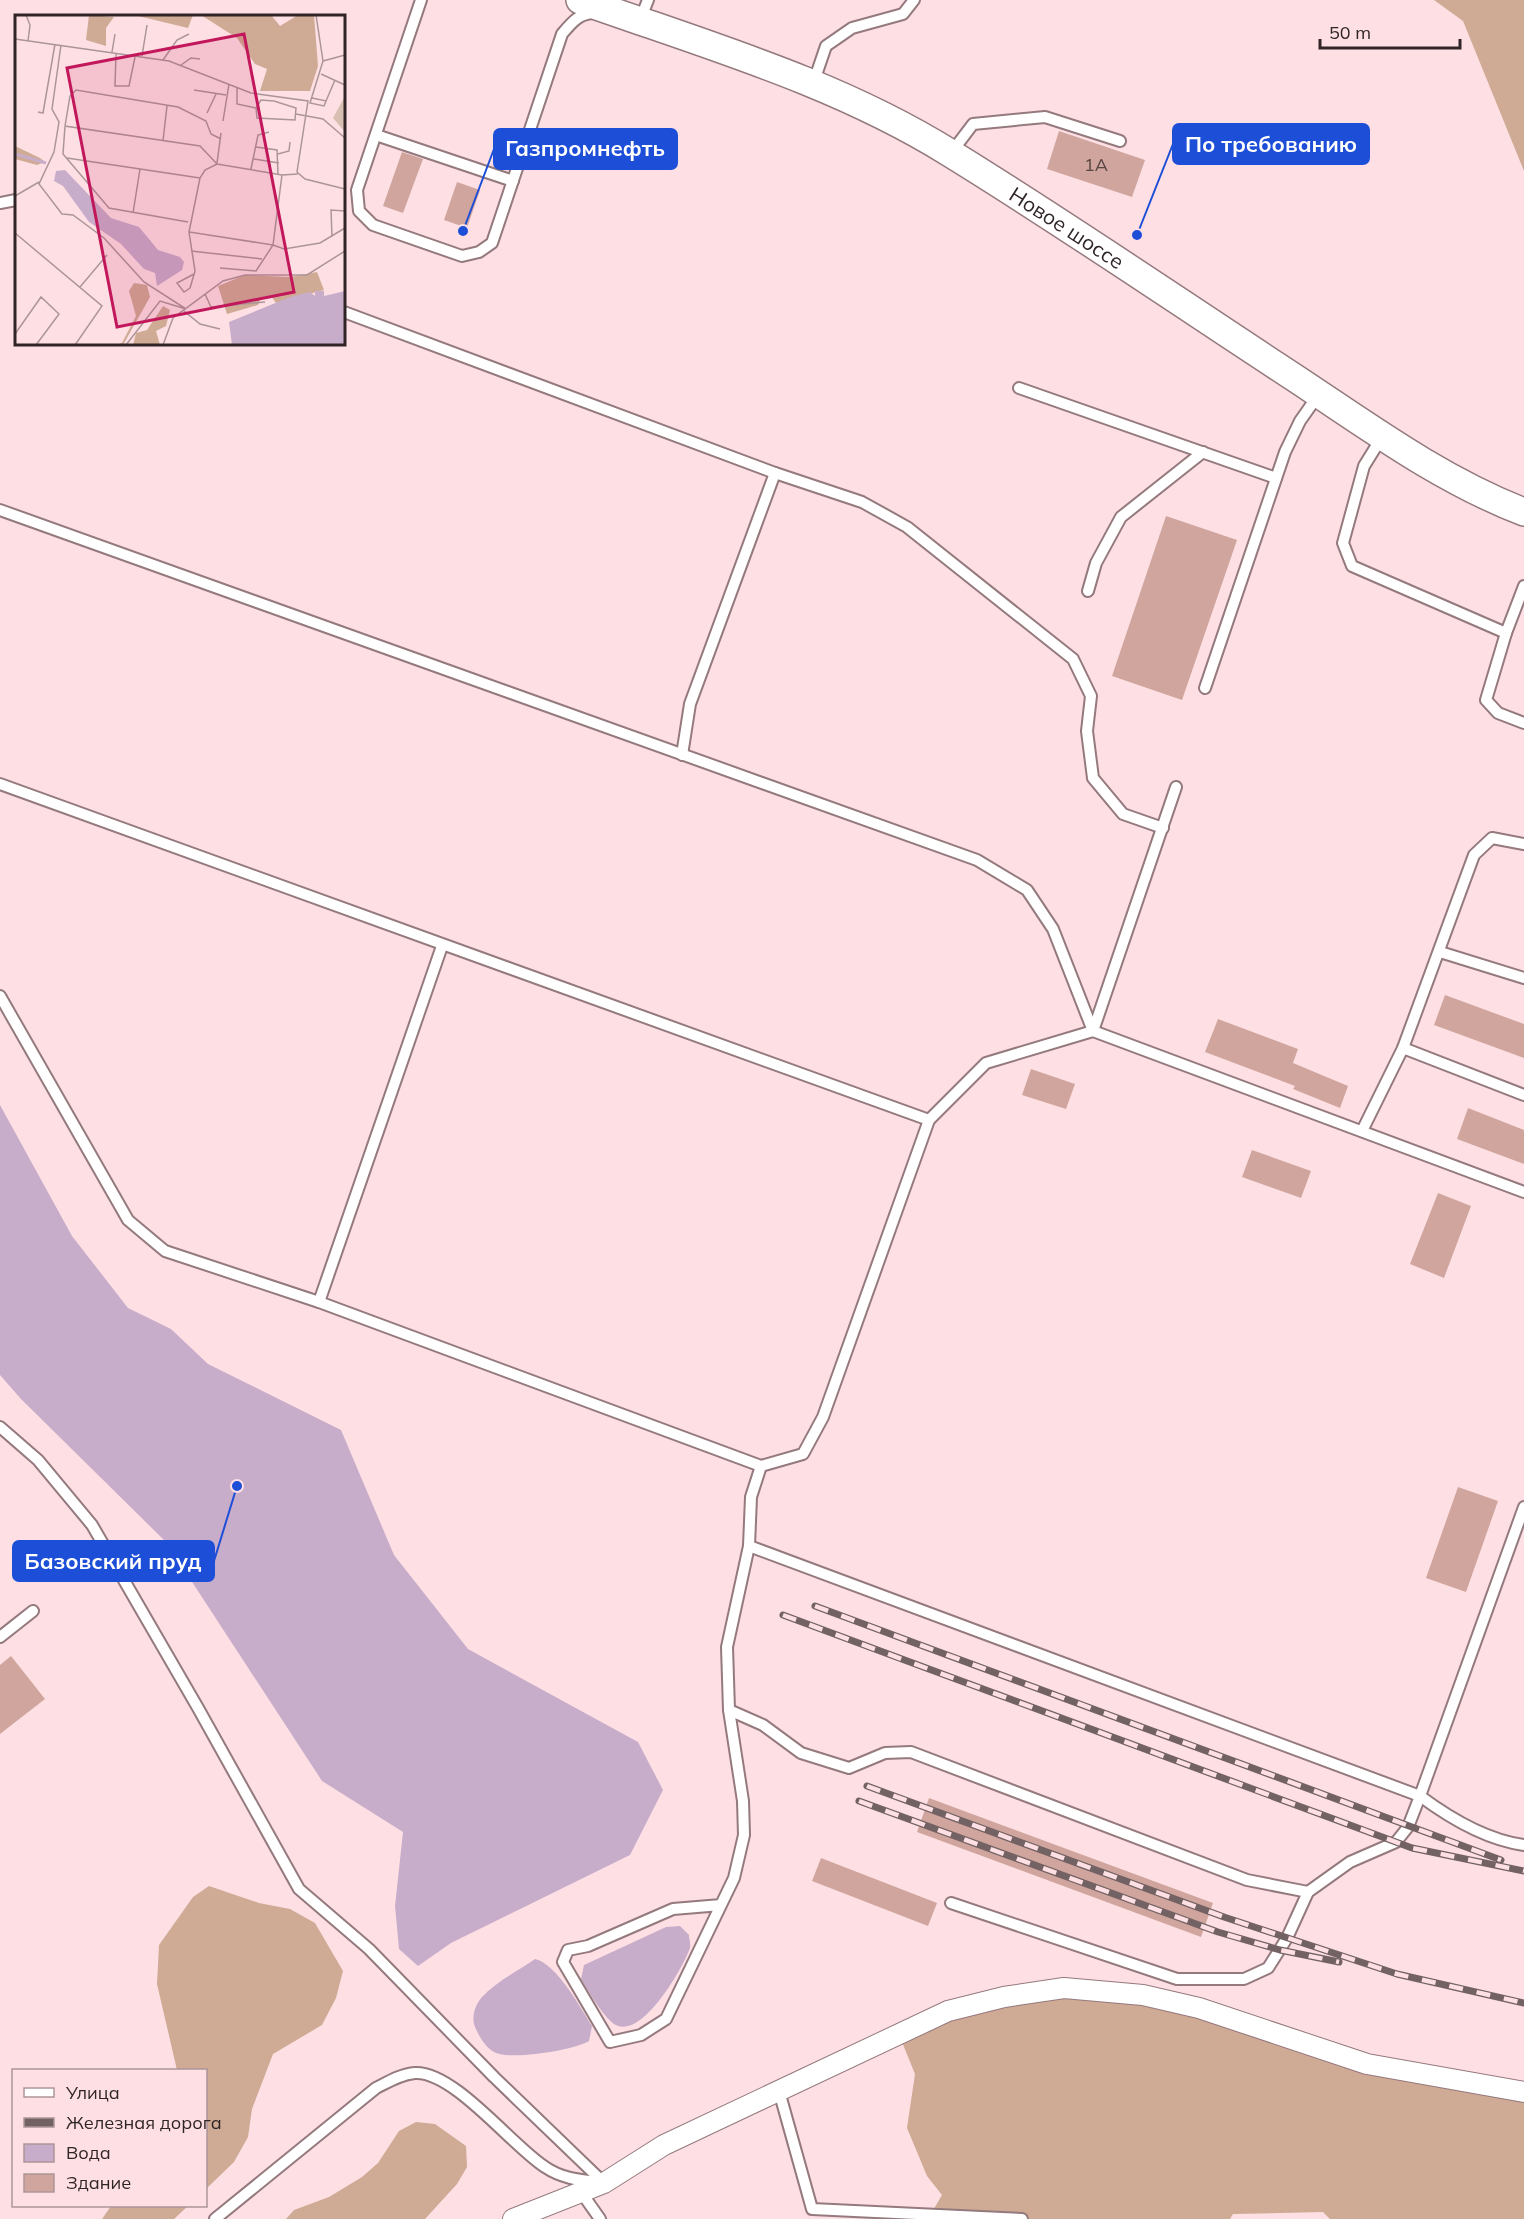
<svg xmlns="http://www.w3.org/2000/svg" width="1524" height="2219" font-family="Mulish,sans-serif">
<style>
.forest{fill:#cfaa95}
.water{fill:#c8adcb}
.building{fill:#d0a59d}
.lines{fill:none;stroke-linecap:round;stroke-linejoin:round}
.service-casing{stroke:#94797d;stroke-width:14}
.minor-casing{stroke:#94797d;stroke-width:22}
.secondary-casing{stroke:#94797d;stroke-width:30}
.service{stroke:#fff;stroke-width:10}
.minor{stroke:#fff;stroke-width:20}
.secondary{stroke:#fff;stroke-width:27}
.rail-casing{stroke:#736264;stroke-width:7}
.rail{stroke:#fee0e4;stroke-width:4.5;stroke-dasharray:14;stroke-linecap:butt}
.labels{text-anchor:middle;dominant-baseline:central;stroke-width:4.5;stroke-linejoin:round;paint-order:stroke}
.number-label{font-size:18px;fill:#584544}
.street-label{font-size:21px;fill:#302526;stroke:#fee0e4}
.inset-river{fill:none;stroke:#c8adcb;stroke-width:3}
.inset-road{fill:none;stroke:#ac9598;stroke-width:1.5}
.view{fill:#c2185b;fill-opacity:0.15;stroke:#c2185b;stroke-width:3}
.inset-edge{fill:none;stroke:#302526;stroke-width:3}
.leader{fill:none;stroke:#1d4ed8;stroke-width:2}
.callout-dot{fill:#1d4ed8;stroke:#fee0e4;stroke-width:2}
.callout{fill:#1d4ed8;stroke:#1d4ed8;stroke-width:2}
.callout-label{font-size:22px;text-anchor:middle;font-weight:bold;fill:#fff}
</style>
<rect width="100%" height="100%" fill="#fee0e4"/>
<g class="forest">
<path d="M 1434,0 L 1524,0 L 1524,171 L 1463,21 Z"/>
<path d="M 209,1886 L 259,1903 L 290,1909 L 315,1923 L 343,1971 L 336,1998 L 322,2025 L 273,2054 L 252,2109 L 248,2137 L 234,2162 L 206,2189 L 206,2070 L 177,2070 L 157,1984 L 159,1945 L 193,1897 Z"/>
<path d="M 1047,1990 L 1147,1998 L 1368,2061 L 1524,2090 L 1524,2219 L 1330,2219 L 1323,2212 L 1233,2214 L 1230,2219 L 928,2219 L 942,2195 L 927,2176 L 907,2128 L 915,2074 L 902,2042 L 962,2013 Z"/>
<path d="M 416,2122 L 435,2124 L 466,2146 L 467,2167 L 457,2184 L 425,2219 L 286,2219 L 294,2210 L 329,2197 L 362,2177 L 378,2163 L 399,2131 Z"/>
<path d="M 111,2206 L 188,2206 L 174,2219 L 102,2219 Z"/>
</g>
<g class="water">
<path d="M 0,1105 L 72,1236 L 128,1308 L 171,1329 L 208,1364 L 341,1430 L 394,1555 L 468,1649 L 638,1742 L 663,1790 L 630,1855 L 451,1943 L 418,1966 L 399,1949 L 395,1906 L 403,1832 L 322,1781 L 166,1542 L 21,1399 L 0,1375 Z"/>
<path d="M 680,1926 L 689,1935 C 689,1939 691,1944 690,1948 C 683,1968 641,2042 614,2024 C 603,2016 588,1991 581,1979 L 584,1965 L 666,1927 Z"/>
<path d="M 535,1959 C 557,1964 580,2007 592,2026 L 589,2041 C 575,2050 509,2061 494,2052 C 485,2047 479,2036 475,2027 C 471,2017 475,2005 482,1997 C 496,1982 519,1970 535,1959 Z"/>
</g>
<g class="building">
<path d="M 1059,131 L 1145,160 L 1132,197 L 1047,169 Z"/>
<path d="M 402,152 L 423,159 L 403,213 L 383,206 Z"/>
<path d="M 457,182 L 480,190 L 467,228 L 444,220 Z"/>
<path d="M 1166,516 L 1237,540 L 1182,700 L 1112,676 Z"/>
<path d="M 1445,995 L 1524,1024 L 1524,1058 L 1434,1025 Z"/>
<path d="M 1218,1019 L 1298,1049 L 1293,1063 L 1348,1086 L 1340,1108 L 1293,1089 L 1295,1086 L 1205,1052 Z"/>
<path d="M 1031,1069 L 1075,1084 L 1066,1109 L 1022,1095 Z"/>
<path d="M 1468,1108 L 1524,1130 L 1524,1164 L 1457,1139 Z"/>
<path d="M 1252,1150 L 1311,1171 L 1301,1198 L 1242,1177 Z"/>
<path d="M 1438,1193 L 1471,1206 L 1444,1278 L 1410,1264 Z"/>
<path d="M 1458,1487 L 1498,1501 L 1466,1592 L 1426,1578 Z"/>
<path d="M 11,1656 L 45,1699 L 0,1734 L 0,1665 Z"/>
<path d="M 929,1798 L 1213,1903 L 1201,1937 L 917,1832 Z"/>
<path d="M 821,1858 L 937,1903 L 928,1926 L 812,1881 Z"/>
</g>
<g class="lines">
<g class="service-casing">
<g id="service">
<path d="M 421,0 L 357,190 L 359,211 L 373,225 L 462,256 L 479,252 L 492,243 L 562,34 C 572,22 580,12 597,13"/>
<path d="M 640,20 L 648,0"/>
<path d="M 813,84 L 826,46 L 852,28 L 903,14 L 914,0"/>
<path d="M 376,135 L 513,181"/>
<path d="M 951,153 L 973,124 L 1045,117 L 1120,141"/>
<path d="M 0,203 L 16,200"/>
<path d="M 344,312 L 775,473 L 862,502 L 907,527 L 1073,659 L 1091,696 L 1087,731 L 1093,778 L 1123,814 L 1163,828"/>
<path d="M 1019,388 L 1276,478"/>
<path d="M 1382,437 L 1364,466 L 1343,543 L 1352,566 L 1506,633"/>
<path d="M 0,510 L 977,860 L 1027,890 L 1053,929 L 1093,1031"/>
<path d="M 1524,586 L 1506,633 L 1486,700 L 1498,713 L 1524,723"/>
<path d="M 1088,591 L 1096,563 L 1121,517 L 1203,452"/>
<path d="M 1205,688 L 1285,452 L 1300,421 L 1319,394"/>
<path d="M 682,755 L 690,704 L 775,473"/>
<path d="M 0,784 L 929,1120"/>
<path d="M 1440,952 L 1524,978"/>
<path d="M 0,996 L 128,1220 L 165,1251 L 319,1302 L 761,1466"/>
<path d="M 1093,1031 L 1176,787"/>
<path d="M 1403,1048 L 1524,1095"/>
<path d="M 1362,1131 L 1403,1048 L 1474,855 L 1492,838 L 1524,844"/>
<path d="M 319,1302 L 442,946"/>
<path d="M 0,1427 L 38,1460 L 92,1525 L 198,1708 L 299,1889 L 369,1949 L 494,2077 L 604,2183"/>
<path d="M 1524,1507 L 1420,1796 C 1451,1819 1486,1840 1524,1845"/>
<path d="M 0,1637 L 33,1611"/>
<path d="M 729,1710 L 763,1725 L 801,1753 L 849,1768 L 885,1753 L 911,1752 L 1247,1880 L 1308,1892"/>
<path d="M 951,1903 L 1177,1979 L 1244,1979 L 1268,1968 L 1287,1938 L 1308,1892 L 1350,1862 L 1396,1842 L 1408,1827 L 1420,1796 L 749,1546 L 751,1497 L 761,1466 L 803,1454 L 823,1417 L 929,1120 L 986,1063 L 1093,1031 L 1524,1192"/>
<path d="M 721,1905 L 673,1909 L 588,1946 L 568,1950 L 563,1962 L 610,2042 L 641,2035 L 666,2019 L 734,1878 L 744,1835 L 743,1801 L 729,1710 L 727,1647 L 749,1546"/>
<path d="M 779,2091 L 812,2209 L 1022,2219"/>
<path d="M 581,2192 L 600,2219"/>
<path d="M 215,2219 L 376,2088 C 388,2082 401,2074 415,2073 C 454,2071 512,2146 545,2167 C 561,2178 578,2180 597,2182"/>
</g>
</g>
<g class="minor-casing">
<path id="minor" d="M 513,2219 L 604,2183 L 664,2145 L 948,2011 L 1004,1997 L 1064,1988 L 1143,1995 L 1199,2008 L 1367,2064 L 1524,2092"/>
</g>
<g class="secondary-casing">
<g id="secondary">
<path id="s1" d="M 580,0 C 706,45 836,82 950,153 C 1067,225 1180,303 1295,378 C 1369,427 1441,480 1524,512"/>
</g>
</g>
<use href="#service" class="service"/>
<use href="#minor" class="minor"/>
<use href="#secondary" class="secondary"/>
<g class="rail-casing">
<g id="rail">
<path d="M 815,1606 L 1501,1860"/>
<path d="M 783,1615 L 1412,1848 L 1524,1871"/>
<path d="M 867,1786 L 1224,1917 L 1397,1974 L 1524,2003"/>
<path d="M 859,1801 L 1218,1932 L 1280,1950 L 1339,1962"/>
</g>
</g>
<use href="#rail" class="rail"/>
</g>
<g class="labels">
<g class="number-label">
<text x="1096" y="164">1А</text>
</g>
<g class="street-label">
<text stroke="none"><textPath href="#s1" startOffset="540">Новое шоссе</textPath></text>
</g>
</g>
<g transform="translate(15 15)">
<rect width="330" height="330" fill="#fee0e4"/>
<path d="M 330,81 L 330,117 L 318,103 Z" fill="#d7bfb2"/>
<path d="M 74,0 L 99,2 L 91,13 L 91,31 L 71,25 ZM 119,0 L 178,0 L 173,13 ZM 186,0 L 256,0 L 265,11 L 283,0 L 299,0 L 303,51 L 295,76 L 245,76 L 252,54 L 240,49 L 222,23 ZM 0,131 L 25,143 L 30,147 L 22,150 L 0,144 ZM 302,257 L 309,275 L 261,288 L 256,281 L 246,283 L 243,290 L 212,299 L 203,271 L 230,260 L 275,262 ZM 119,268 L 132,270 L 135,282 L 108,330 L 100,330 L 107,328 L 121,301 L 114,276 ZM 148,291 L 155,295 L 151,311 L 141,316 L 145,330 L 118,330 L 121,318 L 132,315 Z" fill="#cfaa95"/>
<path d="M 50,155 L 96,203 L 124,212 L 143,235 L 165,242 L 169,247 L 167,255 L 142,271 L 140,258 L 129,254 L 106,229 L 74,207 L 48,171 L 39,166 L 41,156 ZM 300,276 L 309,276 L 309,281 L 330,276 L 330,330 L 217,330 L 214,307 L 275,282 L 295,277 L 300,281 Z" fill="#c8adcb"/>
<path class="inset-river" d="M 0,139 L 31,148"/>
<path class="inset-road" d="M 11,0 L 15,10 L 13,26M 301,0 L 308,46 L 295,88 L 309,91 L 311,86M 0,24 L 154,46 L 236,78 L 293,86 L 282,157 L 290,164 L 330,174M 46,30 L 37,94 L 44,107 L 39,137 L 24,169 L 47,199 L 58,200 L 89,223 L 129,267 L 171,294M 97,37 L 100,19M 101,38 L 100,71 L 114,71 L 120,42M 127,41 L 132,10M 148,45 L 162,25 L 174,19M 308,46 L 330,40M 166,50 L 176,43 L 185,44M 306,59 L 330,70M 222,73 L 222,89 L 241,93 L 242,103 L 280,105 L 281,93 L 259,86 L 246,85 L 241,93M 179,75 L 211,80M 297,83 L 311,86 L 320,65M 23,97 L 28,98 L 40,29M 192,98 L 201,79M 281,99 L 308,104 L 330,123M 208,106 L 214,69M 50,111 L 48,139 L 94,193 L 173,207M 148,126 L 152,91M 241,132 L 262,135 L 263,159M 263,139 L 274,136 L 275,127M 52,143 L 185,163M 239,144 L 264,148M 202,148 L 206,118M 202,149 L 185,131 L 50,111 L 55,81 L 61,75 L 163,92 L 191,106 L 196,119 L 206,124M 236,154 L 243,120 L 254,117M 283,159 L 267,160 L 258,230 L 269,234 L 305,228 L 330,213M 0,181 L 24,167M 118,198 L 125,154M 174,217 L 180,256 L 175,273 L 169,277 L 162,268 L 179,259M 0,218 L 87,291 L 60,330M 317,222 L 316,195 L 330,196M 176,236 L 247,244M 205,253 L 241,256 L 258,230 L 174,217 L 185,163 L 190,155 L 202,149 L 267,160M 65,272 L 92,240M 190,279 L 196,292 L 250,287M 169,296 L 185,309 L 205,314M 0,319 L 26,282 L 44,299 L 21,330M 111,330 L 145,286 L 171,294M 148,330 L 158,303 L 208,266 L 230,260 L 292,260 L 330,236"/>
<path class="view" d="M 229,19 L 279,277 L 102,312 L 52,53 Z"/>
<rect width="330" height="330" class="inset-edge"/>
</g>
<path class="leader" d="M1137 235L1173 144M463 231L494 149M237 1486L214 1561"/>
<g class="callout-dot">
<circle cx="1137" cy="235" r="6"/>
<circle cx="463" cy="231" r="6"/>
<circle cx="237" cy="1486" r="6"/>
</g>
<g class="callout">
<rect x="1173" y="124" width="196" height="40" rx="6"/>
<rect x="494" y="129" width="183" height="40" rx="6"/>
<rect x="13" y="1541" width="201" height="40" rx="6"/>
</g>
<g class="callout-label">
<text x="1271" y="152">По требованию</text>
<text x="585" y="156">Газпромнефть</text>
<text x="113" y="1569">Базовский пруд</text>
</g>
<rect x="12" y="2069" width="195" height="138" fill="#fee0e4" stroke="#ac9598" stroke-width="1.5"/>
<rect x="24" y="2088" width="30" height="9" fill="#ffffff" stroke="#ac9598" stroke-width="1.5"/>
<text x="66" y="2099" font-size="18" fill="#302526">Улица</text>
<rect x="24" y="2118" width="30" height="9" fill="#736264" stroke="#ac9598" stroke-width="1.5"/>
<text x="66" y="2129" font-size="18" fill="#302526">Железная дорога</text>
<rect x="24" y="2144" width="30" height="18" fill="#c8adcb" stroke="#ac9598" stroke-width="1.5"/>
<text x="66" y="2159" font-size="18" fill="#302526">Вода</text>
<rect x="24" y="2174" width="30" height="18" fill="#d0a59d" stroke="#ac9598" stroke-width="1.5"/>
<text x="66" y="2189" font-size="18" fill="#302526">Здание</text>
<path d="M1320 39v9h140v-9" fill="none" stroke="#302526" stroke-width="3"/>
<text x="1329" y="39" font-size="18" fill="#302526" stroke="#fee0e4" stroke-width="4.5" paint-order="stroke">50 m</text>
</svg>
